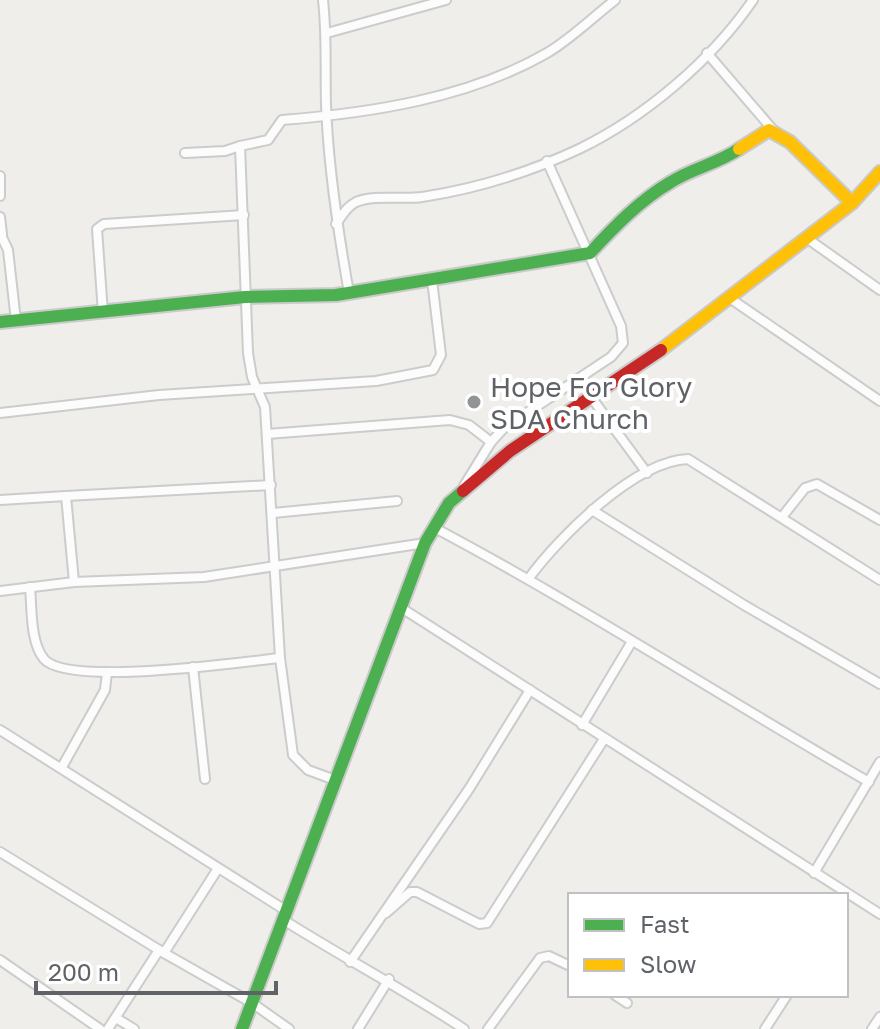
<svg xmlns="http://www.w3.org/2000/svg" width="880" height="1029" font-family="'Golos Text',sans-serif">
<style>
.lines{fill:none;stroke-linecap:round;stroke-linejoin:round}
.street-casing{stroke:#cbcccc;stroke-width:12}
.fast-casing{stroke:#cacacb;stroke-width:16}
.slow-casing{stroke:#cacacb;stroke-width:16}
.jam-casing{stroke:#cacacb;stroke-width:16}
.street{stroke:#fdfcfc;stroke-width:8}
.fast{stroke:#4caf50;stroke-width:12}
.slow{stroke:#ffc107;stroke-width:12}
.jam{stroke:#c62828;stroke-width:12}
.poi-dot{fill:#919496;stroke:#fff;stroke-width:3}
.labels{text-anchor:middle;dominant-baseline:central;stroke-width:8;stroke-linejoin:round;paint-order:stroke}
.poi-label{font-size:28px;fill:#5f6368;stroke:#fff;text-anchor:start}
</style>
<rect width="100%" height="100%" fill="#efeeea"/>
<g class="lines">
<g class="street-casing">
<g id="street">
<path d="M 323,0 C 327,35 325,69 326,104 C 328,167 338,231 349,293"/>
<path d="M 327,33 L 446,0"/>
<path d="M 707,53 L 774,131"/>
<path d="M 240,146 L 268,140 L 282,120 C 371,113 469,98 547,53 C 571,39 593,17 615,0"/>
<path d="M 185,153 L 225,151 L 240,146 L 248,353 L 252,377 L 265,407 L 280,658 L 293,755 L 308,770 L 335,780"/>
<path d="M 0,176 L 0,196"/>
<path d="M 0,217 L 2,234"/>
<path d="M 336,224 C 342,216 346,207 356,202 C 375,194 402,200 422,197 C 475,189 530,172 579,149 C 645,117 711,61 753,0"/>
<path d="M 0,233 L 8,250 L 16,321"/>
<path d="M 808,239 L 880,290"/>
<path d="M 731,299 L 880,401"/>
<path d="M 103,313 L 97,229 L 104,224 L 244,215"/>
<path d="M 591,397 L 647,473"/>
<path d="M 0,413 L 159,395 L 376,381 L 433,370 L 441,355 L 432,280"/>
<path d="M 267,434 L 450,420 L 469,425 L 491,442"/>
<path d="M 464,486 L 491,442 L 504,428 L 611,357 L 623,343 L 621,326 L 547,161"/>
<path d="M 66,496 L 271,485"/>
<path d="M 0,500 L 66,496 L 74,582"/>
<path d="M 592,510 L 744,605 L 880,684"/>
<path d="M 273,513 L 397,501"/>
<path d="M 782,517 L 805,488 L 817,484 L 880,520"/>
<path d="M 433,527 C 582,606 723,698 869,782"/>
<path d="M 529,578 C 559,537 635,461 688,459 L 880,580"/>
<path d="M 30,587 C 32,608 30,642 44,659 C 68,687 241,662 280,658"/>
<path d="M 0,591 L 74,582 L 204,577 L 425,543"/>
<path d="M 400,607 L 880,914"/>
<path d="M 193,667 L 205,779"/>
<path d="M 582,725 L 631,643"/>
<path d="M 0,730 L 285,910"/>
<path d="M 62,767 L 105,690 L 107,672"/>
<path d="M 0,852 L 164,953"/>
<path d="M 217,870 L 164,953 L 252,1003 L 289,1029"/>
<path d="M 814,873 L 880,762"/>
<path d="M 386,913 L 410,892 L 417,892 L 479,924 L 487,923 L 604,739"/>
<path d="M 282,919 C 342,957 405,990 464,1029"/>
<path d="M 0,960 L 100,1029"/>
<path d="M 350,962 L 469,789 L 530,690"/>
<path d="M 615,995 L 627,1003"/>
<path d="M 116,1018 L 134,1029"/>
<path d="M 108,1029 L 159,950"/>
<path d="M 358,1029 L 389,979"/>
<path d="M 488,1029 L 540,958 L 549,956 L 570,966"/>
<path d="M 765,1029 L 787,995"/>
<path d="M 872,1029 L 880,1017"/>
</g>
</g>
<g class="fast-casing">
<g id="fast">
<path d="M 0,322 L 245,297 L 336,295 L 590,253 C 614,227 640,200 671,182 C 693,168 717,164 739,149"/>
<path d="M 242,1029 L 425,543 L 449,503 L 463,491"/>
</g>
</g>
<g class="slow-casing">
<g id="slow">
<path d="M 739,149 L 769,130 L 790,142 L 852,203"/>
<path d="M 661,350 L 852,203 L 880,172"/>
</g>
</g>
<g class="jam-casing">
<path id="jam" d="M 463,491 L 510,451 L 661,350"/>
</g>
<use href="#street" class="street"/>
<use href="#fast" class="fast"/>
<use href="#slow" class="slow"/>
<use href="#jam" class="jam"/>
</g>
<circle class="poi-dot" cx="474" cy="402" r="8"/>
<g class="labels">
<g class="poi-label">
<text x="490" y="386">Hope For Glory<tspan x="490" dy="32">SDA Church</tspan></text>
</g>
</g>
<rect x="568" y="893" width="280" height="104" fill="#ffffff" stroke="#bfc1c3" stroke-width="2"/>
<rect x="584" y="919" width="40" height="12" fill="#4caf50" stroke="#bfc1c3" stroke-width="2"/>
<text x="640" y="933" font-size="24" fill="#5f6368">Fast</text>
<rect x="584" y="959" width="40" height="12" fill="#ffc107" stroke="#bfc1c3" stroke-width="2"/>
<text x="640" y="973" font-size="24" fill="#5f6368">Slow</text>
<path d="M36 981v12h240v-12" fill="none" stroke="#5f6368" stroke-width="4"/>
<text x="48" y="981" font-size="24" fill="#5f6368" stroke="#ffffff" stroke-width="6" paint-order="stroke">200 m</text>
</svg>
